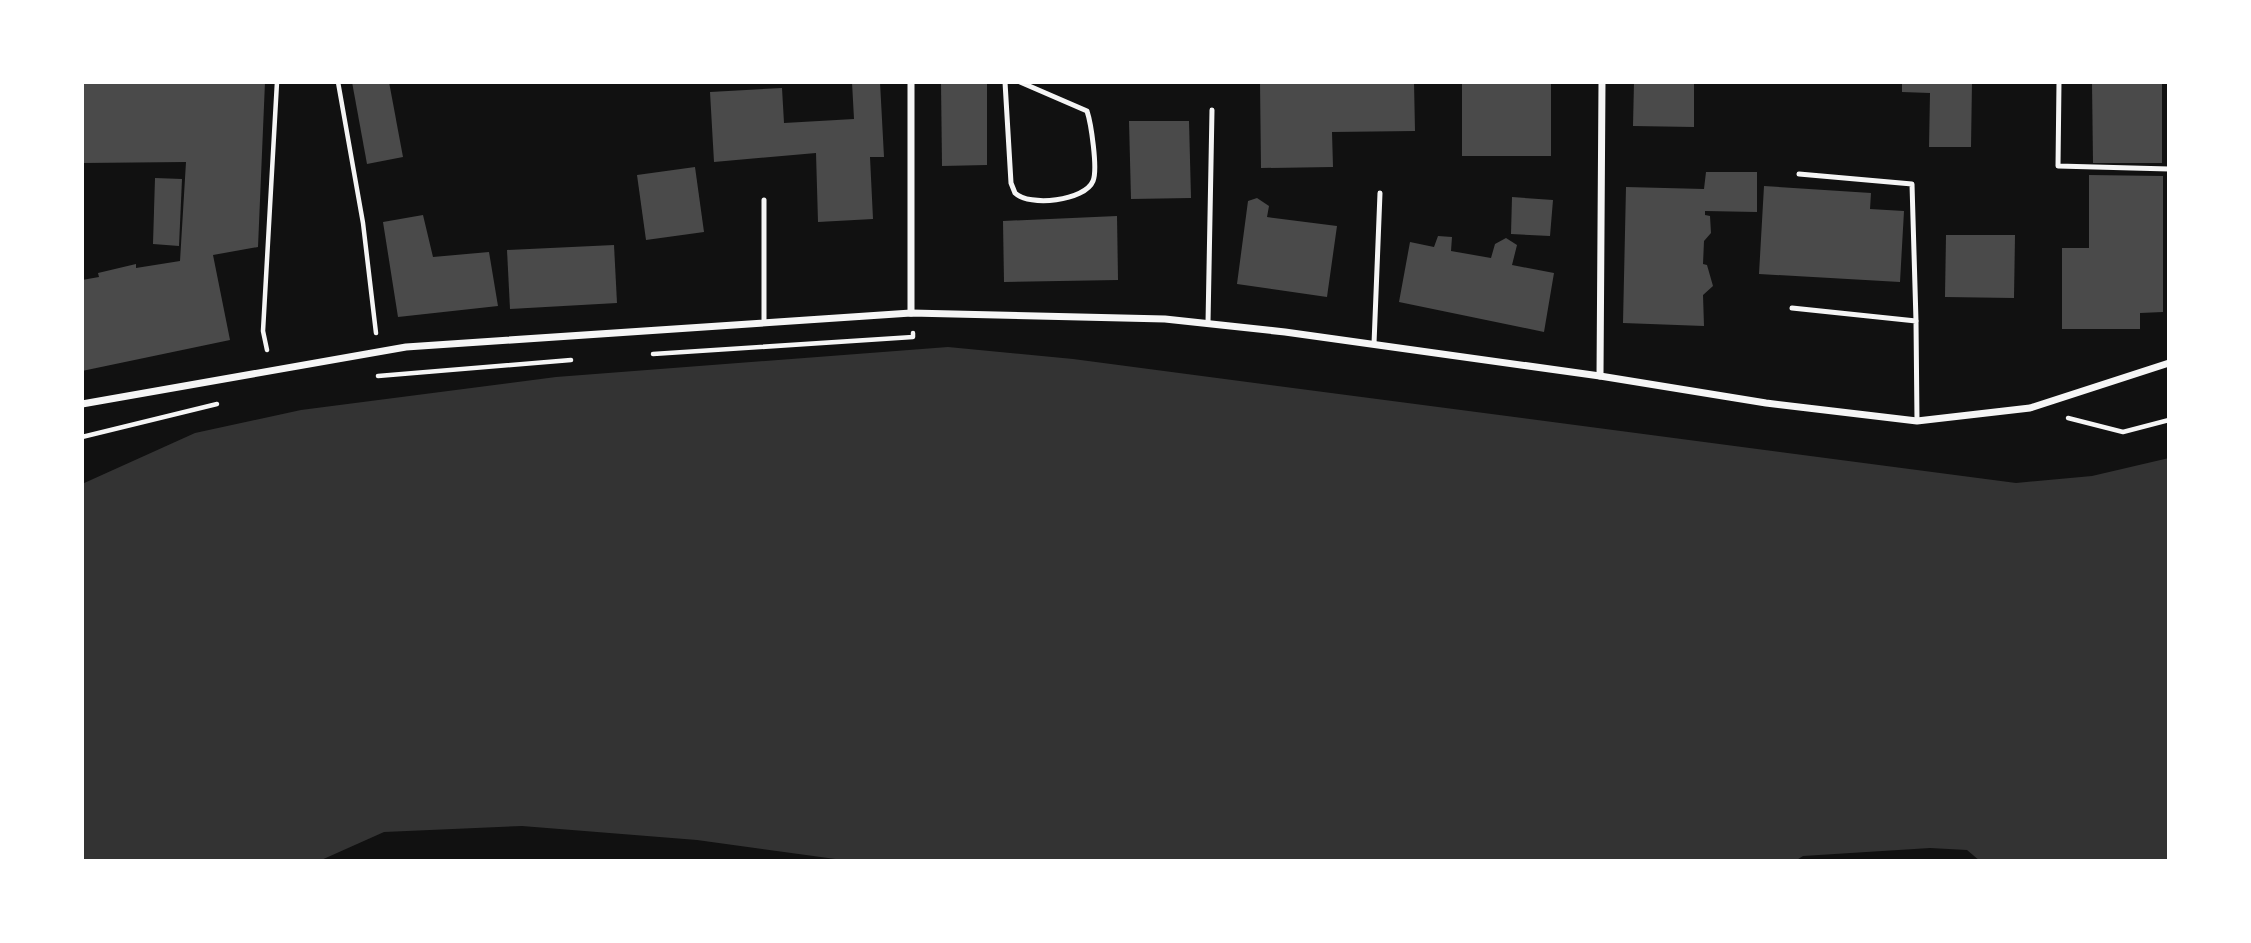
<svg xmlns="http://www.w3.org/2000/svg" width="2251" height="943" font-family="'Space Grotesk',sans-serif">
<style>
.water{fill:#333}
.building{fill:#4a4a4a}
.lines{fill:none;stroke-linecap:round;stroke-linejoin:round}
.path{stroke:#f5f5f5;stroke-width:4.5}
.service{stroke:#f5f5f5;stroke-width:5}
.minor{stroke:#f5f5f5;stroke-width:7}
</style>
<rect width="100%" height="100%" fill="#111"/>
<path class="water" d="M 948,347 L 1073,359 L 2016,483 L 2092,476 L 2169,458 L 2169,861 L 1980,861 L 1967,850 L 1930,848 L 1803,856 L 1795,861 L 850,861 L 697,840 L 522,826 L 384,832 L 319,861 L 82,861 L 82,484 L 195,433 L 301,410 L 556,377 Z"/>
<g class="building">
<path d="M 82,82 L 265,82 L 258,247 L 213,255 L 230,340 L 82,371 L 82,280 L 99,277 L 98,273 L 136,264 L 136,268 L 180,261 L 186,162 L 82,163 Z"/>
<path d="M 352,82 L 389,82 L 403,157 L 367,164 Z"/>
<path d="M 852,82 L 880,82 L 884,157 L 870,157 L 873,219 L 818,222 L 816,153 L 714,162 L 710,92 L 782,88 L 784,123 L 854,119 Z"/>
<path d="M 941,82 L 987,82 L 987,165 L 942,166 Z"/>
<path d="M 1260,82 L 1414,82 L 1415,131 L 1332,132 L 1333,167 L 1261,168 Z"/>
<rect x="1462" y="82" width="89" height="74"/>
<path d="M 1634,82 L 1694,82 L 1694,127 L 1633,126 Z"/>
<path d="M 1902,82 L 1972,82 L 1971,147 L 1929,147 L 1930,93 L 1902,92 Z"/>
<path d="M 2092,82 L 2162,82 L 2162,163 L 2093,163 Z"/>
<path d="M 1129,121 L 1189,121 L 1191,198 L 1131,199 Z"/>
<path d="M 695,167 L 704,232 L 646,240 L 637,175 Z"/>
<path d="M 1706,172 L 1757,172 L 1757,212 L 1705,211 L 1705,215 L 1710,216 L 1711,233 L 1704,241 L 1703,264 L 1707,265 L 1713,286 L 1703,295 L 1704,326 L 1623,323 L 1626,187 L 1704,189 Z"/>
<path d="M 2089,175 L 2163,176 L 2163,312 L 2140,313 L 2140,329 L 2062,329 L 2062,248 L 2089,248 Z"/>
<path d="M 155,178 L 182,179 L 179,246 L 153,244 Z"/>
<path d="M 1764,186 L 1871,193 L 1870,209 L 1904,211 L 1900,282 L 1759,274 Z"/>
<path d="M 1512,197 L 1553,200 L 1550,236 L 1511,234 Z"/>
<path d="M 1257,198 L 1269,206 L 1267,217 L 1337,226 L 1327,297 L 1237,284 L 1248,201 Z"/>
<path d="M 423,215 L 433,257 L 489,252 L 498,306 L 398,317 L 383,222 Z"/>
<path d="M 1117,216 L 1118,280 L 1004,282 L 1003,221 Z"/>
<path d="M 1946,235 L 2015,235 L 2014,298 L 1945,297 Z"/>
<path d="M 1438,236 L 1452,237 L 1451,251 L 1491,258 L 1495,244 L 1506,238 L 1517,245 L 1512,265 L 1554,273 L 1544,332 L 1399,302 L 1410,242 L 1434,247 Z"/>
<path d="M 614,245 L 617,303 L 510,309 L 507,250 Z"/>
</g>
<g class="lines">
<g class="path">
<path d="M 338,82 L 363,223 L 376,333"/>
<path d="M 267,350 L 263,331 L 277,82"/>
<path d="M 653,354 L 913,337 L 913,333"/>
<path d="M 378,376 L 571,360"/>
<path d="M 2068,418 L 2123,432 L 2169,420"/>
<path d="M 82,437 L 217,404"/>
</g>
<g class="service">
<path d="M 1005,82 L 1011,183 L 1015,193 C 1029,207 1085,201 1093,181 C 1098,169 1091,123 1087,111 L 1020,82"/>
<path d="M 2059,82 L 2058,166 L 2169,169"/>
<path d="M 1799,174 L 1912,184 L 1916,321"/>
<path d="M 1792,308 L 1916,321 L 1917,421"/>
<path d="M 764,323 L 764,200"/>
<path d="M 1208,323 L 1212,110"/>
<path d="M 1374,344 L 1380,193"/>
</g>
<g class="minor">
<path d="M 911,313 L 911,82"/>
<path d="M 1600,376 L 1602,82"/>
<path d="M 82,404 L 406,347 L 911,313 L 1165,319 L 1285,332 L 1600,376 L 1766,403 L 1917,421 L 2030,408 L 2169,363"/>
</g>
</g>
<rect width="2251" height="943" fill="none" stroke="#ffffff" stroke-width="168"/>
</svg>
